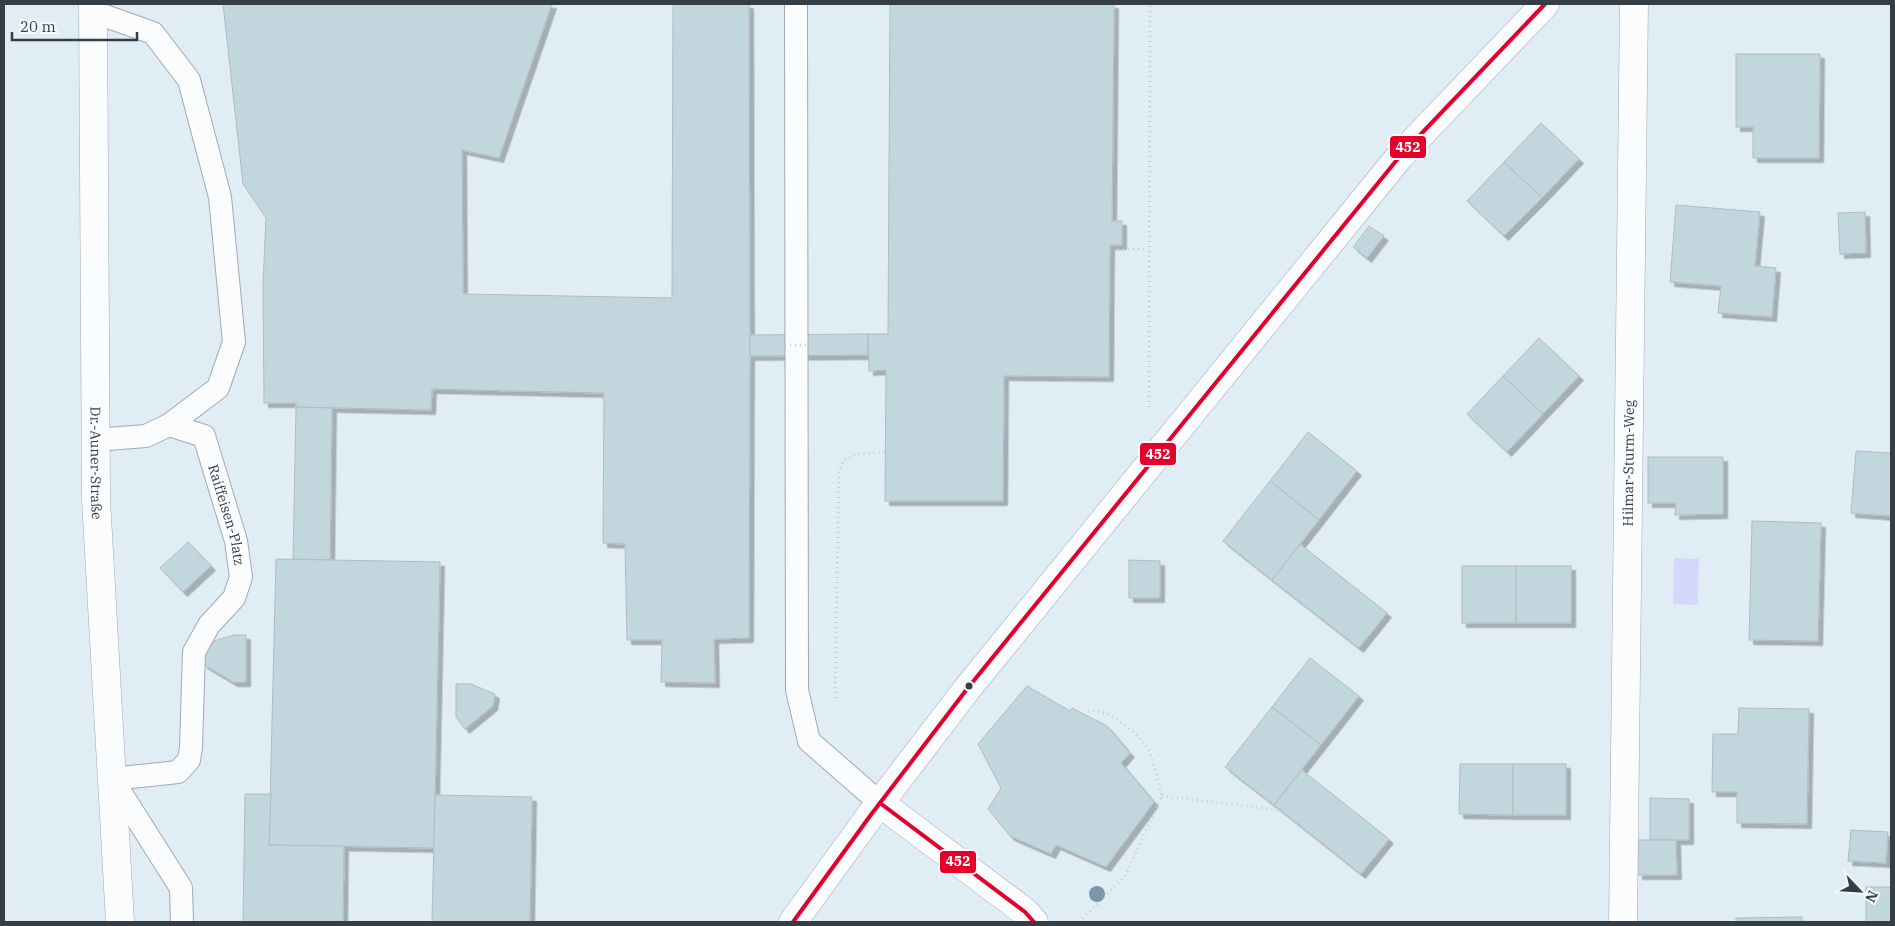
<svg xmlns="http://www.w3.org/2000/svg" width="1895" height="926" font-family="'IBM Plex Serif',serif">
<style>
.water{fill:#d5d7fb}
.building{fill:#c1d7dd;stroke:#b0bcc0;filter:url(#shadow)}
.lines{fill:none;stroke-linecap:round;stroke-linejoin:round}
.lane-casing{stroke:#a1abb1;stroke-width:24}
.street-casing{stroke:#a1abb1;stroke-width:29}
.secondary-casing{stroke:#a1abb1;stroke-width:29}
.path{stroke:#c7cdcf;stroke-width:3;stroke-dasharray:1 4;stroke-linecap:butt}
.lane{stroke:#fafcfe;stroke-width:22}
.street{stroke:#fafcfe;stroke-width:28}
.secondary{stroke:#fafcfe;stroke-width:28}
.path-bridge{stroke:#c7cdcf;stroke-width:3;stroke-dasharray:1 4;stroke-linecap:butt}
.bus-1-casing{stroke:#f4f9fc;stroke-width:8}
.bus-1{stroke:#e4002b;stroke-width:4}
.tree{fill:#7798aa}
.bus-dot{fill:#353e44;stroke:#f4f9fc;stroke-width:2}
.labels{text-anchor:middle;dominant-baseline:central;stroke-width:4;stroke-linejoin:round;paint-order:stroke}
.street-label{font-size:14px;fill:#353e44;stroke:#f4f9fc}
.line-badge{stroke:#f4f9fc;stroke-width:2}
.badge-label{font-size:14px;text-anchor:middle;font-weight:bold;fill:#fff}
</style>
<defs>
<filter id="shadow"><feDropShadow dx="4.5" dy="4.5" stdDeviation="0" flood-color="#0004"/></filter>
</defs>
<rect width="100%" height="100%" fill="#e0edf5"/>
<path class="water" d="M 1674,558 L 1699,559 L 1698,605 L 1673,604 Z"/>
<g class="building">
<path d="M 223,4 L 552,4 L 499,158 L 462,150 L 463,294 L 672,298 L 673,4 L 749,4 L 750,356 L 749,638 L 714,639 L 715,683 L 661,682 L 662,640 L 627,640 L 625,544 L 603,543 L 604,393 L 432,389 L 431,410 L 296,407 L 296,403 L 264,403 L 263,283 L 266,218 L 243,184 Z"/>
<path d="M 890,4 L 1114,4 L 1112,221 L 1122,221 L 1122,245 L 1110,245 L 1109,377 L 1004,376 L 1003,501 L 885,501 L 886,370 L 869,371 L 868,334 L 888,334 Z"/>
<path d="M 1736,54 L 1820,54 L 1819,158 L 1753,158 L 1753,127 L 1736,127 Z"/>
<path d="M 1541,123 L 1579,159 L 1542,198 L 1504,162 Z"/>
<path d="M 1504,162 L 1542,198 L 1504,236 L 1467,201 Z"/>
<path d="M 1676,205 L 1760,212 L 1755,266 L 1776,268 L 1772,317 L 1718,313 L 1721,286 L 1670,282 Z"/>
<path d="M 1865,212 L 1866,253 L 1840,254 L 1838,213 Z"/>
<path d="M 1369,226 L 1384,236 L 1367,258 L 1353,247 Z"/>
<path d="M 868,334 L 868,355 L 750,356 L 750,335 Z"/>
<path d="M 1539,338 L 1579,376 L 1543,414 L 1503,376 Z"/>
<path d="M 1503,376 L 1543,414 L 1507,452 L 1467,414 Z"/>
<path d="M 296,407 L 332,408 L 330,560 L 293,559 Z"/>
<path d="M 1308,432 L 1357,471 L 1319,520 L 1270,481 Z"/>
<path d="M 1856,451 L 1891,453 L 1891,516 L 1851,513 Z"/>
<path d="M 1648,457 L 1723,457 L 1723,514 L 1675,515 L 1676,503 L 1648,503 Z"/>
<path d="M 1270,481 L 1319,520 L 1272,580 L 1223,541 Z"/>
<path d="M 1752,521 L 1821,523 L 1818,641 L 1749,640 Z"/>
<path d="M 188,542 L 211,566 L 183,592 L 160,568 Z"/>
<path d="M 1300,544 L 1387,613 L 1359,648 L 1272,580 Z"/>
<path d="M 276,559 L 440,562 L 434,848 L 269,845 Z"/>
<path d="M 1129,560 L 1160,561 L 1160,598 L 1129,598 Z"/>
<rect x="1462" y="566" width="54" height="57"/>
<rect x="1516" y="566" width="55" height="57"/>
<path d="M 234,635 L 246,635 L 246,682 L 233,682 L 203,664 L 204,644 Z"/>
<path d="M 1310,658 L 1359,696 L 1321,745 L 1272,707 Z"/>
<path d="M 456,684 L 471,684 L 495,694 L 493,706 L 465,729 L 456,717 Z"/>
<path d="M 1027,686 L 1070,711 L 1072,708 L 1107,726 L 1130,753 L 1121,763 L 1154,802 L 1106,867 L 1056,845 L 1051,854 L 1010,836 L 988,809 L 1001,788 L 978,744 Z"/>
<path d="M 1272,707 L 1321,745 L 1274,805 L 1225,767 Z"/>
<path d="M 1739,708 L 1809,709 L 1807,824 L 1737,823 L 1737,792 L 1712,792 L 1713,734 L 1738,734 Z"/>
<path d="M 1460,764 L 1513,764 L 1513,815 L 1459,814 Z"/>
<rect x="1513" y="764" width="53" height="51"/>
<path d="M 1302,770 L 1389,839 L 1361,874 L 1274,805 Z"/>
<path d="M 245,794 L 271,794 L 269,845 L 344,846 L 343,922 L 243,922 Z"/>
<path d="M 435,795 L 532,797 L 530,922 L 432,922 Z"/>
<path d="M 1650,798 L 1689,799 L 1689,840 L 1650,840 Z"/>
<path d="M 1851,830 L 1888,832 L 1886,863 L 1848,861 Z"/>
<path d="M 1637,840 L 1676,840 L 1677,875 L 1638,875 Z"/>
<rect x="1866" y="887" width="25" height="35"/>
<path d="M 1802,917 L 1802,922 L 1736,922 L 1736,918 Z"/>
</g>
<g class="lines">
<g class="lane-casing">
<g id="lane">
<path d="M 796,4 L 797,690 L 809,741 L 880,803"/>
<path d="M 94,12 L 153,33 L 189,80 L 220,197 L 234,342 L 218,388 L 169,425 L 146,436 L 95,440"/>
<path id="s1" d="M 169,425 L 204,436 L 236,541 L 241,577 L 234,598 L 209,625 L 194,652 L 191,747 L 189,760 L 178,772 L 112,779 L 181,888 L 182,922"/>
</g>
</g>
<g class="street-casing">
<g id="street">
<path d="M 880,803 L 1025,912 L 1034,922"/>
<path d="M 793,922 L 870,816 L 967,689 L 1400,156 L 1545,4"/>
<path id="s2" d="M 1623,922 L 1634,4"/>
</g>
</g>
<g class="secondary-casing">
<g id="secondary">
<path id="s3" d="M 93,4 L 96,499 L 120,922"/>
</g>
</g>
<g class="path">
<path d="M 1117,245 L 1117,249 L 1148,249"/>
<path d="M 1149,407 L 1150,4"/>
<path d="M 835,698 L 839,473 L 843,461 L 856,454 L 886,452"/>
<path d="M 1162,796 L 1280,810"/>
<path d="M 1079,922 L 1125,876 L 1162,796 C 1159,785 1152,756 1147,747 C 1139,734 1100,700 1086,714"/>
</g>
<use href="#lane" class="lane"/>
<use href="#street" class="street"/>
<use href="#secondary" class="secondary"/>
<path class="path-bridge" d="M 750,345 L 868,345"/>
<g class="bus-1-casing">
<g id="bus-1">
<path d="M 880,803 L 1025,912 L 1034,922"/>
<path d="M 793,922 L 870,816 L 967,689 L 1400,156 L 1545,4"/>
</g>
</g>
<use href="#bus-1" class="bus-1"/>
</g>
<circle class="tree" cx="1097" cy="894" r="8"/>
<circle class="bus-dot" cx="969" cy="686" r="4.5"/>
<g class="labels">
<g class="street-label">
<text stroke="none"><textPath href="#s3" startOffset="459">Dr.-Auner-Straße</textPath></text>
<text stroke="none"><textPath href="#s2" startOffset="459">Hilmar-Sturm-Weg</textPath></text>
<text stroke="none"><textPath href="#s1" startOffset="119">Raiffeisen-Platz</textPath></text>
</g>
</g>
<g class="line-badge">
<rect x="1389" y="135" width="38" height="24" rx="5" fill="#e4002b"/>
<rect x="1139" y="442" width="38" height="24" rx="5" fill="#e4002b"/>
<rect x="939" y="850" width="38" height="24" rx="5" fill="#e4002b"/>
</g>
<g class="badge-label">
<text x="1408" y="152">452</text>
<text x="1158" y="459">452</text>
<text x="958" y="866">452</text>
</g>
<rect width="1895" height="926" fill="none" stroke="#353e44" stroke-width="10"/>
<g transform="translate(1860 891) rotate(115)" stroke="#f4f9fc" stroke-width="4" paint-order="stroke">
<path d="M0-4L9 19L0 12L-9 19Z" fill="#353e44"/>
<text y="-8" font-size="14" font-weight="bold" text-anchor="middle" fill="#353e44">N</text>
</g>
<path d="M12 32v8h125v-8" fill="none" stroke="#353e44" stroke-width="2.5"/>
<text x="20" y="32" font-size="15" fill="#353e44" stroke="#f4f9fc" stroke-width="4" paint-order="stroke">20 m</text>
</svg>
